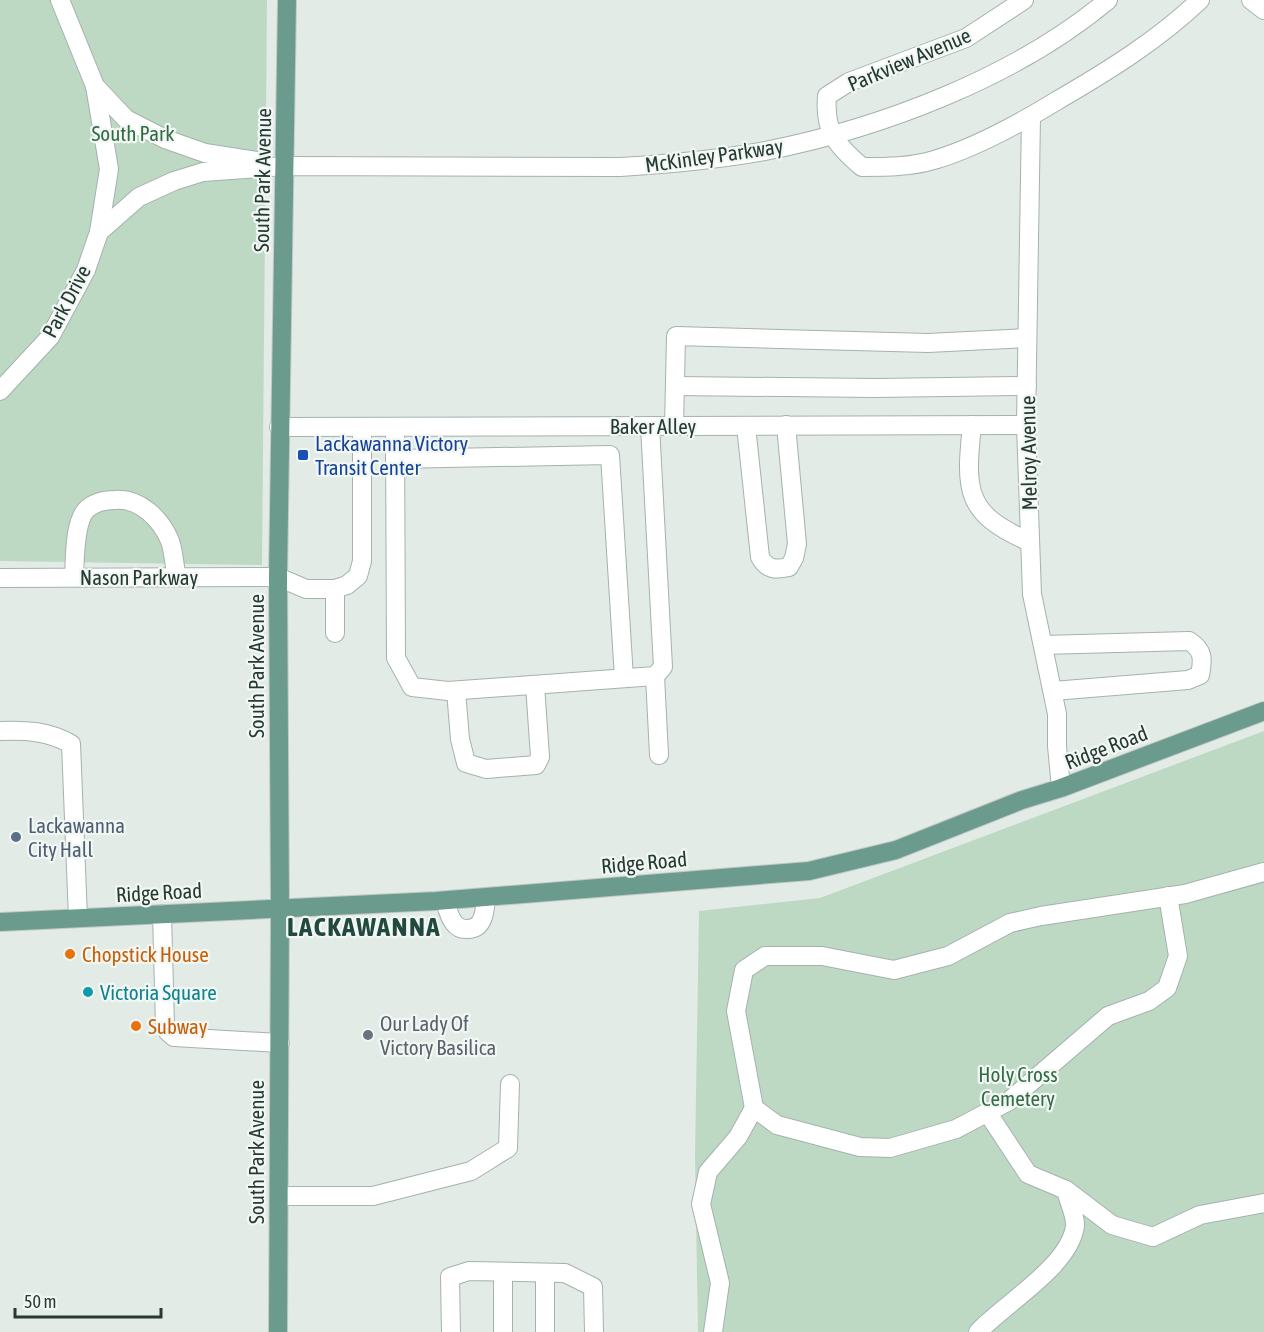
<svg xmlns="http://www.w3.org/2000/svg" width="1264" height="1332" font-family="'Asap Condensed',sans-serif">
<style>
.green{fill:#bdd9c3}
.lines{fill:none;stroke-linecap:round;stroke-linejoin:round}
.minor-casing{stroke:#a5b2ad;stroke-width:20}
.major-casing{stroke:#c2c8c6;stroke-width:20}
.minor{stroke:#fff;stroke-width:18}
.major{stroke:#6b9b8d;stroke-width:18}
.transit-dot{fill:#1a4fb4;stroke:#f2f7f4;stroke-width:2}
.service-dot{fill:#5c6f8a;stroke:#f2f7f4;stroke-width:2}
.food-dot{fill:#e8710a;stroke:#f2f7f4;stroke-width:2}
.culture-dot{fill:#0f9aa8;stroke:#f2f7f4;stroke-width:2}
.worship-dot{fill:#6b7280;stroke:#f2f7f4;stroke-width:2}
.labels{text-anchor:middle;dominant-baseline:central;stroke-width:4.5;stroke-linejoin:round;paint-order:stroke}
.street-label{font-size:21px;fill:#243a33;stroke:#f2f7f4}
.park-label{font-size:21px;fill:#326c46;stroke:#f2f7f4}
.transit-label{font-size:21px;fill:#164399;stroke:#f2f7f4;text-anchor:start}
.service-label{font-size:21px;fill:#4e5e75;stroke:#f2f7f4;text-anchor:start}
.food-label{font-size:21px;fill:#c56008;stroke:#f2f7f4;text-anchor:start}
.culture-label{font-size:21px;fill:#0d838f;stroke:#f2f7f4;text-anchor:start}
.worship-label{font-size:21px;fill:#5b616d;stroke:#f2f7f4;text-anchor:start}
.district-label{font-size:27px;font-weight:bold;letter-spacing:1.5px;fill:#22493e;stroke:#f2f7f4}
</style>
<rect width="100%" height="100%" fill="#e2ebe6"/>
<g class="green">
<path d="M 0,0 L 267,0 L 262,565 L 0,561 Z"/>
<path d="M 1264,731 L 1264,1332 L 698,1332 L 695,1157 L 699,911 L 820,898 Z"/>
</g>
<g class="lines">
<g class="minor-casing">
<g id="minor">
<path d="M 60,0 L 95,86 L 126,119 L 165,139 L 205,153 L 257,161"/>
<path d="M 1024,0 L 966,38 L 849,82 L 827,96 C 824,131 836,145 862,167 C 886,167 911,167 934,160 C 975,148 1022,122 1058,100 C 1108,71 1158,40 1200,0"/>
<path d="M 1251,0 L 1264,10"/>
<path d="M 95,86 L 109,169 L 99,232"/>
<path d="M 1031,116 L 1026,425 L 1032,594 L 1057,714 L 1057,746 L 1061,788"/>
<path d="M 675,386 L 875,388 L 1027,386"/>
<path d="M 0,391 L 50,337 L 86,270 L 99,232 L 139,197 L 174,181 L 203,172 L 285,166 L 620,167 C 669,164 717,160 765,151 C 882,128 1016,77 1108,0"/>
<path d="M 972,425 C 965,491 965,514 1030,542"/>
<path d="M 674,426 L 676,336 L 928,343 L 1027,338"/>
<path d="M 746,426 L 760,557 C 767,570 776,570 789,567 L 794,558 L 797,544 L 786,425"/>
<path d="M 279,427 L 1026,425"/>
<path d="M 395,427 L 396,658 L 412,687 L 448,691 L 655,676 L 663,667 L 650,426"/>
<path d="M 395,459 L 610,455 L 624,678"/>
<path d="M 74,577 C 75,561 74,523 86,510 C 94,502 104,500 115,500 C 140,498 161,519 170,541 C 174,552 174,566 177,577"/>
<path d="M 0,578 L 278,577 L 306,589 L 335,589 L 347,585 L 358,576 L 362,561 L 362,427"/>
<path d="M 335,589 L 335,633"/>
<path d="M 1043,645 L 1189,641 C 1204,650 1203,660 1200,675 L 1188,680 L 1053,691"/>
<path d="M 655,676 L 659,755"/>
<path d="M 456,691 L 460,739 L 466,763 L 486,769 L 536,765 L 540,757 L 535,685"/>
<path d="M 0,731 C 26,730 48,731 71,744 L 78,918"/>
<path d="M 1168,896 L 1178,956 L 1167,988 L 1149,1001 L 1108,1016 L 1009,1101 L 956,1129 L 890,1148 L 860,1147 L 777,1125 L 754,1108 L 736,1011 L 744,970 L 765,956 L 822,956 L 894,970 L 948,956 L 1010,923 L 1041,916 L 1185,894 L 1264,872"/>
<path d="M 445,901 C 447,908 449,917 454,923 C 457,927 461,929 466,929 C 484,930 485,911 486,897"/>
<path d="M 162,914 L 165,1026 L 168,1032 L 174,1037 L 280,1043"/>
<path d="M 987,1112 L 1028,1174 L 1066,1190 L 1112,1225 L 1153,1237 L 1200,1215 L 1264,1203"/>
<path d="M 279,1196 L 373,1196 L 471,1171 L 508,1148 L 510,1084"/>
<path d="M 503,1272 L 503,1332"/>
<path d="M 545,1273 L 545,1332"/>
<path d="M 451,1332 L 450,1277 L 469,1271 L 565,1273 L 593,1287 L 594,1332"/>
<path d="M 713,1332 L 720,1283 L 701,1204 L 708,1172 L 738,1137 L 754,1108"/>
<path d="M 978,1332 C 1004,1304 1070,1266 1075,1226 C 1076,1216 1068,1200 1066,1190"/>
</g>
</g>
<g class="major-casing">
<g id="major">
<path d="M 0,922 L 436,901 L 809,871 L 896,850 L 1022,800 L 1061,788 L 1264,711"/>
<path d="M 278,1332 L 280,908 L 278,577 L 287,0"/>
</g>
</g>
<use href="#minor" class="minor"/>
<use href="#major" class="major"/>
</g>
<rect class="transit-dot" x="297" y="449" width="12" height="12" rx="3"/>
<circle class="service-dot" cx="16" cy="837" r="6"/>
<g class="food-dot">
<circle cx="70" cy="954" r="6"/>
<circle cx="136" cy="1026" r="6"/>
</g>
<circle class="culture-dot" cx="88" cy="992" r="6"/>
<circle class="worship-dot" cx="368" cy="1035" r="6"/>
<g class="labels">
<g class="street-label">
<text transform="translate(909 59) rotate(-23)">Parkview Avenue</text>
<text transform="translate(714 155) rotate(-8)">McKinley Parkway</text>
<text transform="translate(262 180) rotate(-89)">South Park Avenue</text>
<text transform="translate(66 301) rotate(-62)">Park Drive</text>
<text x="653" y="426">Baker Alley</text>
<text transform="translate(1028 453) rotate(-91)">Melroy Avenue</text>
<text x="139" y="577">Nason Parkway</text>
<text transform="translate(256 666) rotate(-90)">South Park Avenue</text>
<text transform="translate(1106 747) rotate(-21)">Ridge Road</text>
<text transform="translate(644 862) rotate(-5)">Ridge Road</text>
<text transform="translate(159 892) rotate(-3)">Ridge Road</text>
<text transform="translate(256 1152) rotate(-90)">South Park Avenue</text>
</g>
<g class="park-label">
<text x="133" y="133">South Park</text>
<text x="1018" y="1074">Holy Cross<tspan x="1018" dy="24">Cemetery</tspan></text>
</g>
<g class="transit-label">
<text x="315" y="443">Lackawanna Victory<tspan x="315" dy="24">Transit Center</tspan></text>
</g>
<g class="service-label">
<text x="28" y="825">Lackawanna<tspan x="28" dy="24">City Hall</tspan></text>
</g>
<g class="food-label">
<text x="82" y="954">Chopstick House</text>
<text x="148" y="1026">Subway</text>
</g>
<g class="culture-label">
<text x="100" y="992">Victoria Square</text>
</g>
<g class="worship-label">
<text x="380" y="1023">Our Lady Of<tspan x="380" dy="24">Victory Basilica</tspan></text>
</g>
<g class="district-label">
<text x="364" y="926">LACKAWANNA</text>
</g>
</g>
<path d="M15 1308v9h146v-9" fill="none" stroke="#243a33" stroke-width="3"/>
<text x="24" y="1308" font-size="18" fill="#243a33" stroke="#f2f7f4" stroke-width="4.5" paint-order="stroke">50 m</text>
</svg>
